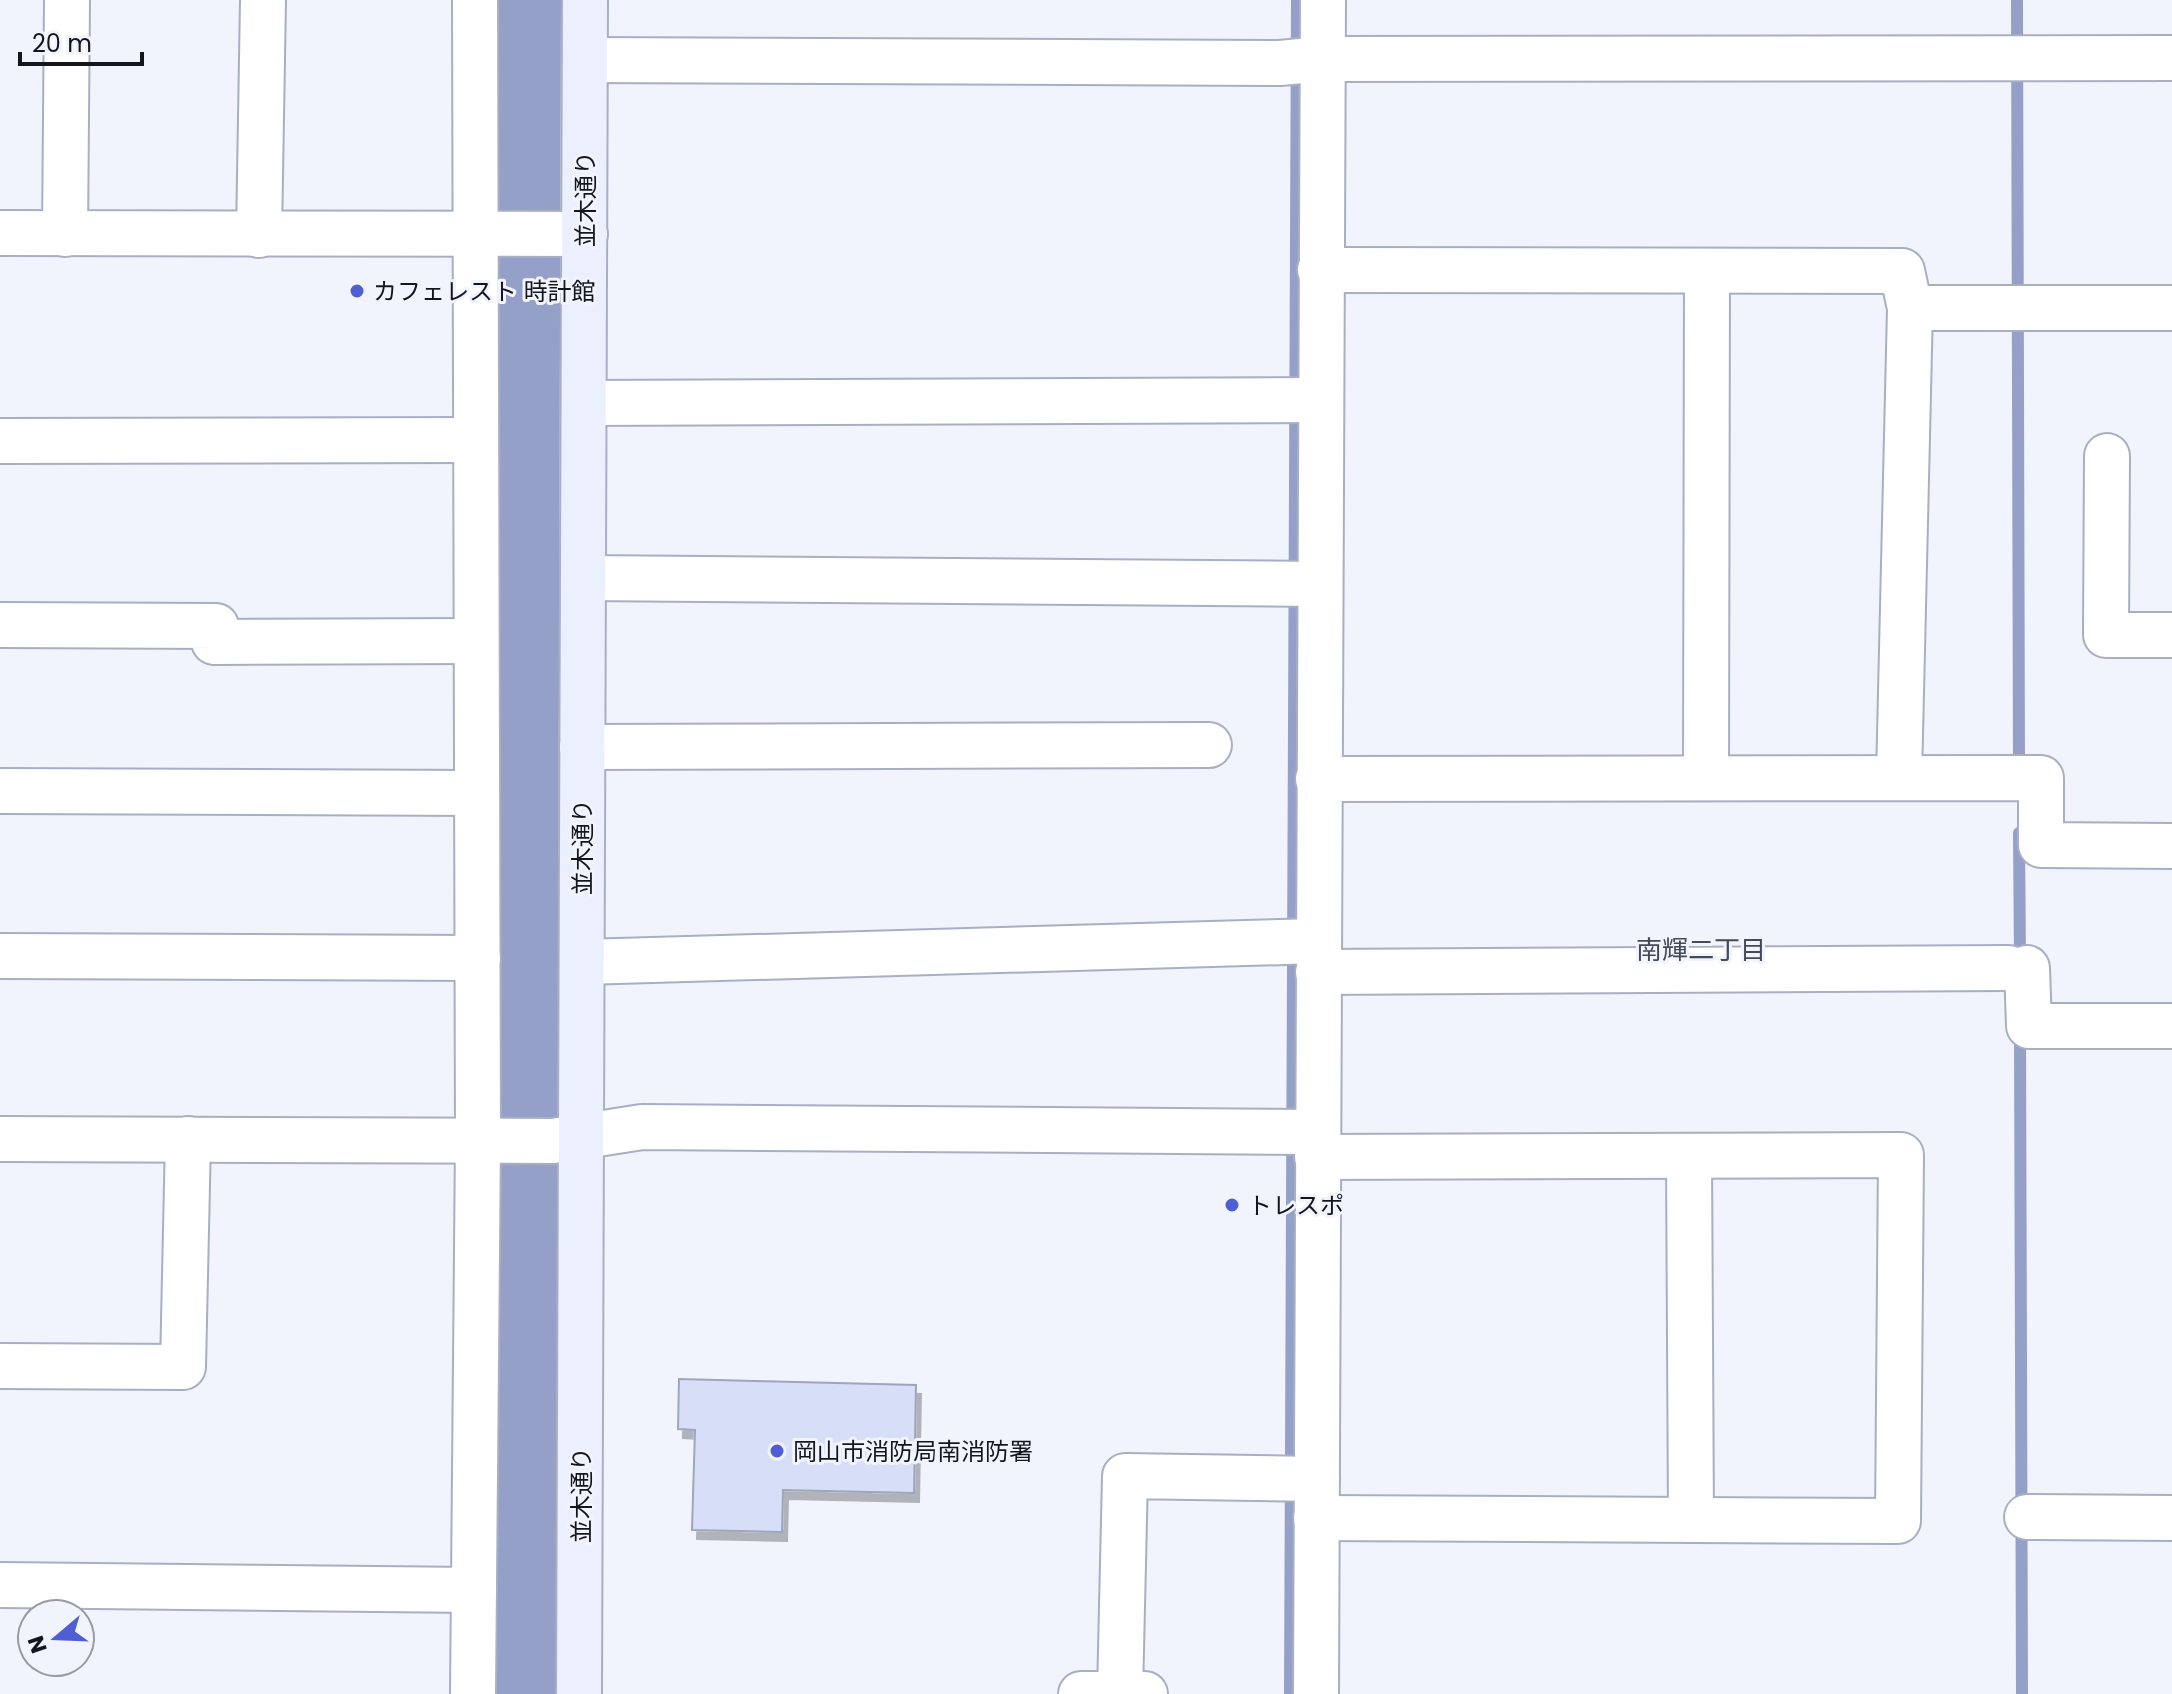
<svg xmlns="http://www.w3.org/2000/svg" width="2172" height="1694" font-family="Poppins,'Noto Sans JP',sans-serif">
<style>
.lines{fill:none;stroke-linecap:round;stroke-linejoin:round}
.stream{stroke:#95a0c8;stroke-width:12}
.river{stroke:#95a0c8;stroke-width:72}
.building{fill:#d7def8;stroke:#a0a6ba;stroke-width:2;filter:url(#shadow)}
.street-casing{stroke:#a9afc3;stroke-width:48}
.secondary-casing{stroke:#a9afc3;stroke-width:48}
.street{stroke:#fff;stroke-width:44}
.secondary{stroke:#ebeffe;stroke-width:44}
.poi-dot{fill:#505ed4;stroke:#f1f4fd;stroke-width:3}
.labels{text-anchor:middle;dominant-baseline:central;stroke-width:6;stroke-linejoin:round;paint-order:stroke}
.street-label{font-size:24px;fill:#14161d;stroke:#f1f4fd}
.poi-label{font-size:24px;fill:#14161d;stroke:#f1f4fd;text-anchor:start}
.neighbourhood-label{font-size:26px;fill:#454a5b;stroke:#f1f4fd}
</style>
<defs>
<filter id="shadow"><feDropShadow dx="5" dy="9" stdDeviation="0" flood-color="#0004"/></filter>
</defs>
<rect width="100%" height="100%" fill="#f1f4fd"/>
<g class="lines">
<g class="stream">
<path d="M 2017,0 L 2019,771"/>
<path d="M 2019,833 L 2020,963"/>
<path d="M 2020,1029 L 2022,1694"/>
<path d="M 1290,1694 L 1297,0"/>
</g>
<path class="river" d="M 520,1694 L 525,0"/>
</g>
<path class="building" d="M 679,1379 L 916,1385 L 914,1493 L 783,1490 L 782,1532 L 692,1530 L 695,1430 L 678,1429 Z"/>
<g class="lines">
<g class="street-casing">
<g id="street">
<path d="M 585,60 L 1280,63 L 1322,59 L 2172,58"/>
<path d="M 0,233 L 585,234"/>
<path d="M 65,234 L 67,0"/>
<path d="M 259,235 L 263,0"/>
<path d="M 1320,270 L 1902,271 L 1910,308 L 1899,778"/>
<path d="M 1910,308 L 2172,308"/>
<path d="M 584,403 L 1320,400"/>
<path d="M 0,441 L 476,440"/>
<path d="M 2107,456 L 2106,635 L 2172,635"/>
<path d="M 583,578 L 1320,584"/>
<path d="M 0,625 L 216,626 L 214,642 L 476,641"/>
<path d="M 582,747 L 1209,745"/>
<path d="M 1706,778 L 1707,271"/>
<path d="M 1318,779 L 2041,778 L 2041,845 L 2172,846"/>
<path d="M 0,791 L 477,793"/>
<path d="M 0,956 L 478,958"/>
<path d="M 583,962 L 1318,941"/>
<path d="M 2027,968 L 2029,1026 L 2172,1026"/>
<path d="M 1318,972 L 2009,968"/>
<path d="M 0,1139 L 553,1141 L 642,1127 L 1317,1132"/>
<path d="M 1689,1156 L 1691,1520"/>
<path d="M 0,1366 L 183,1367 L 188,1139"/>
<path d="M 2027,1517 L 2172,1518"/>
<path d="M 1316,1518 L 1898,1521 L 1901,1155 L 1317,1157"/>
<path d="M 0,1585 L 474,1590"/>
<path d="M 473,1694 L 478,1140 L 475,0"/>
<path d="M 1081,1694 L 1145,1694"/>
<path d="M 1120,1694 L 1125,1476 L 1317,1479"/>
<path d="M 1316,1694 L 1323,0"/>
</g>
</g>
<g class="secondary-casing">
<path id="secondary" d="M 579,1694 L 585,0"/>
</g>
<use href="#street" class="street"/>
<use href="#secondary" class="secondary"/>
</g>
<g class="poi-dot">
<circle cx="357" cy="291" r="8"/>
<circle cx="1232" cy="1205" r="8"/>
<circle cx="777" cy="1451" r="8"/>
</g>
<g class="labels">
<g class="street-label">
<text transform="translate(585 199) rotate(-90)">並木通り</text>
<text transform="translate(582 847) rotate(-90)">並木通り</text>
<text transform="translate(581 1495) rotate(-90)">並木通り</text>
</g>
<g class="poi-label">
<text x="373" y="291">カフェレスト 時計館</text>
<text x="1248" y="1205">トレスポ</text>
<text x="793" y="1451">岡山市消防局南消防署</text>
</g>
<g class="neighbourhood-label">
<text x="1701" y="950">南輝二丁目</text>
</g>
</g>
<g transform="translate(56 1638) rotate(251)"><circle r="38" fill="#f1f4fd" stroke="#999ba3" stroke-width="2"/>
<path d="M0-6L14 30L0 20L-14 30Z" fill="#505ed4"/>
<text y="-12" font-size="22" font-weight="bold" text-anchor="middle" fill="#14161d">N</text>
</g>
<path d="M20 52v12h122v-12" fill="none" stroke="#14161d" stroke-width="4"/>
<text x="32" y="52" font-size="24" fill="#14161d" stroke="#f1f4fd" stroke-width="6" paint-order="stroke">20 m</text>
</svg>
